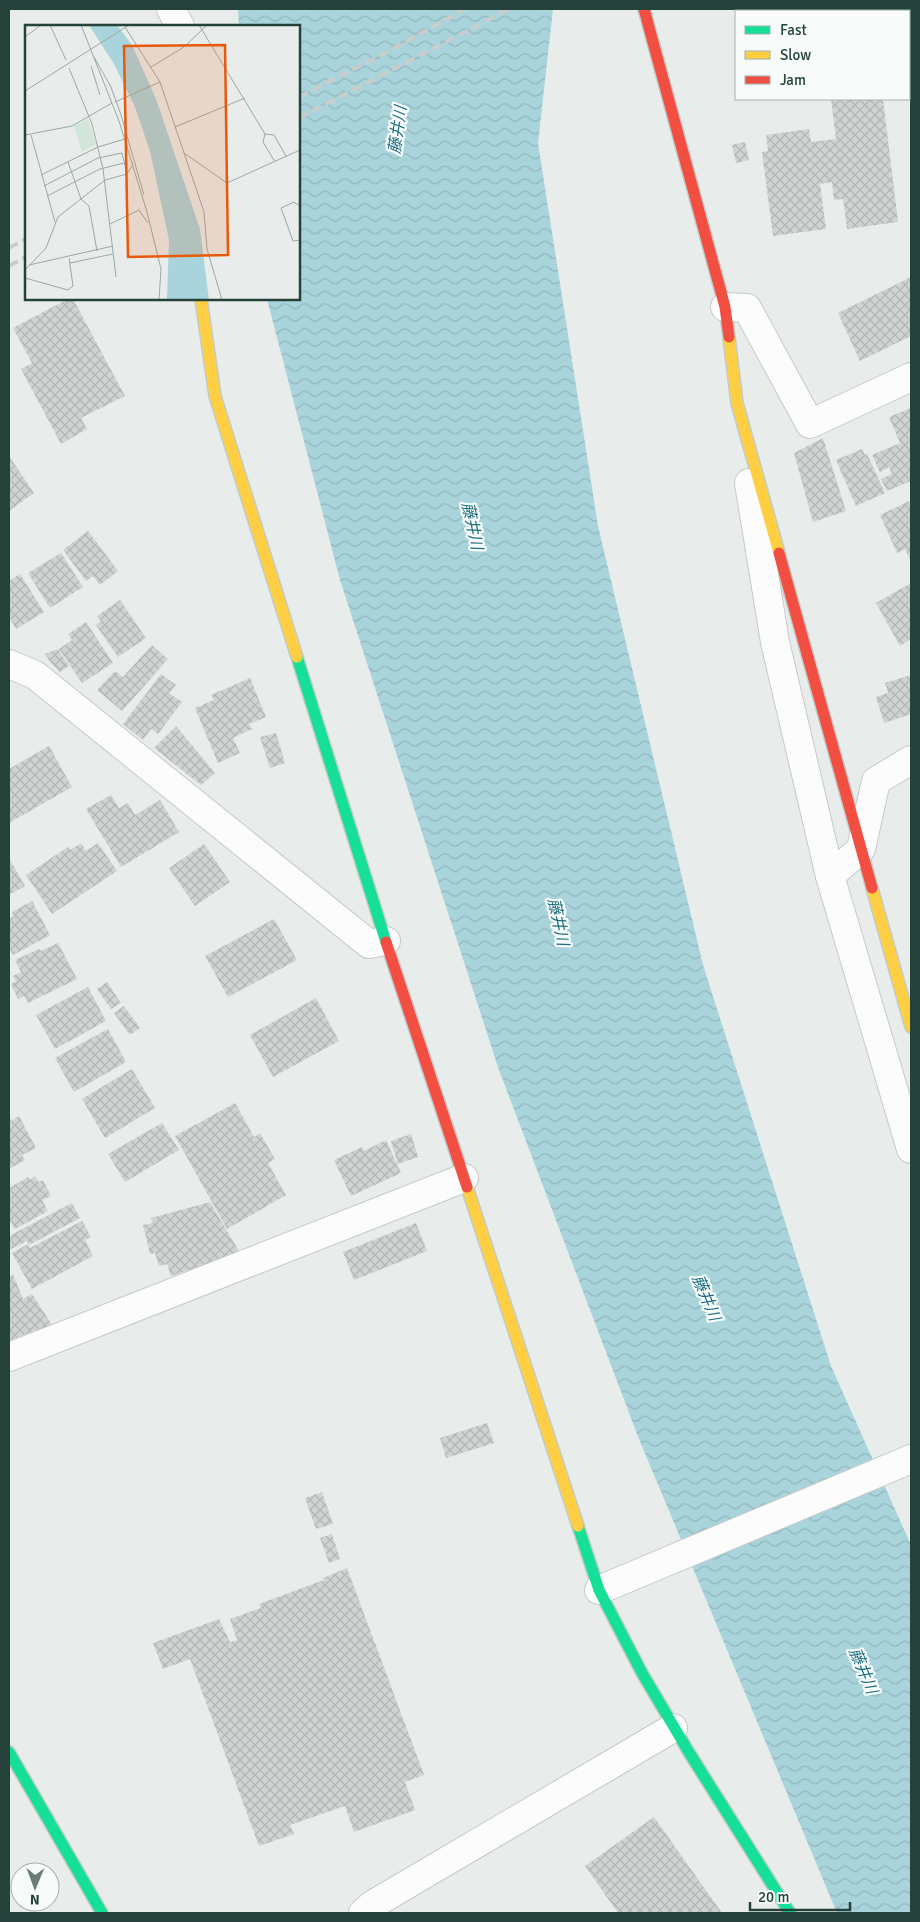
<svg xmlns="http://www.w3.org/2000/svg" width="920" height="1922" font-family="Signika,'Noto Sans JP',sans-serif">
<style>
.water{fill:url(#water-waves)}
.building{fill:url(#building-cross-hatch)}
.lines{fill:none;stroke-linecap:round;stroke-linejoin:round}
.street-casing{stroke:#c5cac8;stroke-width:30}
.fast-casing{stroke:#c3cbc8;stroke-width:14}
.slow-casing{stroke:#c3cbc8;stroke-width:14}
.jam-casing{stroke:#c3cbc8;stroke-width:14}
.street{stroke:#fcfcfc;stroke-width:28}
.fast{stroke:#16e098;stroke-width:11}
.slow{stroke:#ffcf43;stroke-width:11}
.jam{stroke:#f24e42;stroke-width:11}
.rail{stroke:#c9cdcc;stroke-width:4;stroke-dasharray:10 5;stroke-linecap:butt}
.labels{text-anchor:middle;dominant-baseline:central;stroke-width:4.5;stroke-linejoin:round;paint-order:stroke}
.water-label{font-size:16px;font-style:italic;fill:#1c6f80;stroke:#f7fbf9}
.inset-road{fill:none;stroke:#9aa9a4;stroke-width:1}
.view{fill:#e8590c;fill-opacity:0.15;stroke:#e8590c;stroke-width:2.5}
.inset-edge{fill:none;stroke:#24423a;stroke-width:2.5}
</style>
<defs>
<pattern id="water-waves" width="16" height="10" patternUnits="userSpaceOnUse" patternTransform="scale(1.25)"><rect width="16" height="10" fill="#a9d4db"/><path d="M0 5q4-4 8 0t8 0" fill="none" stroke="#91b7bd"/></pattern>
<pattern id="building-cross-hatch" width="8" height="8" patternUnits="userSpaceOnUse" patternTransform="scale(1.25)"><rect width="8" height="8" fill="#cfd4d2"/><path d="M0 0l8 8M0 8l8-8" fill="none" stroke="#b2b7b5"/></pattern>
</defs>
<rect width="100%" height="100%" fill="#e8edeb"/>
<path class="water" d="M 238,9 L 553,9 L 538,143 L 598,526 L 703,965 L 831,1366 L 911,1545 L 911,1913 L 837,1913 L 639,1439 L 499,1070 L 340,580 L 267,299 L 299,299 L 299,26 L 239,26 Z"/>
<g class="building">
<path d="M 790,9 L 835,9 L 830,11 L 791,11 Z"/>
<path d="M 831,99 L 883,99 L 898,222 L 847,229 L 843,199 L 834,200 L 832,182 L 820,184 L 826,229 L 773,236 L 762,152 L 768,151 L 766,135 L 809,129 L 811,142 L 836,139 Z"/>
<path d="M 745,142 L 749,160 L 736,163 L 732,145 Z"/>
<path d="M 911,277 L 911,336 L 860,361 L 838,313 Z"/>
<path d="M 68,299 L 73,299 L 125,396 L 81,418 L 87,429 L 61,444 L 21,369 L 32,363 L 13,328 Z"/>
<path d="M 911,408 L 911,481 L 887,491 L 881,479 L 892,474 L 889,467 L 880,472 L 872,455 L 900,443 L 889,417 Z"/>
<path d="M 823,438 L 846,511 L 813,522 L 794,453 Z"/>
<path d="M 862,449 L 865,455 L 867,454 L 885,493 L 856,506 L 836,460 Z"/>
<path d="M 9,456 L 34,493 L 9,511 Z"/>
<path d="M 909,501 L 911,505 L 911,562 L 905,549 L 897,553 L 880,515 Z"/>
<path d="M 88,531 L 118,571 L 100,585 L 93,576 L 86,581 L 63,550 Z"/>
<path d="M 61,553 L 83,587 L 50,608 L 28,573 Z"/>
<path d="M 20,574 L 44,612 L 16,629 L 9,617 L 9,581 Z"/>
<path d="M 911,583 L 911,639 L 900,646 L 876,603 Z"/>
<path d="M 120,600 L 146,638 L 118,657 L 96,625 L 101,621 L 97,616 Z"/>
<path d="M 86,622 L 113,663 L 82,683 L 59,649 L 72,640 L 68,634 Z"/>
<path d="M 152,645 L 168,659 L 122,711 L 97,690 L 115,671 L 123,677 Z"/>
<path d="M 58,649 L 69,666 L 60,672 L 51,663 L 45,654 Z"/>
<path d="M 161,674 L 176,685 L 169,693 L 182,702 L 158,734 L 151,729 L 143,740 L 123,724 Z"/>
<path d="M 911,675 L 911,714 L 884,723 L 876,697 L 888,693 L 885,683 Z"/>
<path d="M 250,678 L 266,717 L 249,724 L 252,729 L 233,738 L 240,753 L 218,763 L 195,708 L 214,700 L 211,695 Z"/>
<path d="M 176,726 L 215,773 L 201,785 L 154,748 Z"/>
<path d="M 276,733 L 285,763 L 270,768 L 260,737 Z"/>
<path d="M 49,746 L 72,787 L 9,823 L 9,769 Z"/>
<path d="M 111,795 L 119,808 L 128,803 L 135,815 L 160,800 L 179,832 L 121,867 L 86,809 Z"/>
<path d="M 81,843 L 86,851 L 98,843 L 117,871 L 52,914 L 26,875 L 68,847 L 70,850 Z"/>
<path d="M 204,844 L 230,882 L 195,906 L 169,868 Z"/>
<path d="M 9,858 L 25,886 L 9,895 Z"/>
<path d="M 32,901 L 50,935 L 13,955 L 9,948 L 9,919 L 14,916 L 12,912 Z"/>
<path d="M 274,919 L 297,960 L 228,997 L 205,956 Z"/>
<path d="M 58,943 L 77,979 L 28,1003 L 24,996 L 18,999 L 11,984 L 16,981 L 13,976 L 21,972 L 15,960 L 39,949 L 41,951 Z"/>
<path d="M 107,982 L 121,1003 L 111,1009 L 97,989 Z"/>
<path d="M 88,987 L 106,1021 L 55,1049 L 36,1015 Z"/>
<path d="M 316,998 L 339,1041 L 273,1077 L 250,1035 Z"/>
<path d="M 124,1006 L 140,1028 L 130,1035 L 114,1013 Z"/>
<path d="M 108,1029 L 126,1062 L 74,1092 L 55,1058 Z"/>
<path d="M 132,1069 L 155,1108 L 105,1138 L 82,1099 Z"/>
<path d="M 235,1103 L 254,1137 L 260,1133 L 275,1159 L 268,1163 L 286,1195 L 227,1229 L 175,1136 Z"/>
<path d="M 9,1116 L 11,1121 L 19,1116 L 36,1148 L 22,1155 L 25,1160 L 9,1169 Z"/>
<path d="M 162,1123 L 179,1150 L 125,1182 L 108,1154 Z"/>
<path d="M 411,1134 L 418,1157 L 398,1164 L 391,1141 Z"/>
<path d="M 386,1140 L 401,1173 L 351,1196 L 334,1160 L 362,1147 L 364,1151 Z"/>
<path d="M 35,1176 L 39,1182 L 43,1180 L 51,1196 L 42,1200 L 48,1211 L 15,1229 L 9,1219 L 9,1188 L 28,1177 L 30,1180 Z"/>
<path d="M 210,1202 L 240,1253 L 171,1276 L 167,1264 L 159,1266 L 155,1253 L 150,1254 L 143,1225 L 153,1223 L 151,1218 Z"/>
<path d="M 72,1203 L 80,1218 L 29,1245 L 27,1241 L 9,1250 L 9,1236 Z"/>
<path d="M 82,1221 L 91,1237 L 85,1240 L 93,1256 L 32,1289 L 12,1253 L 28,1244 L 30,1248 Z"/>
<path d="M 416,1223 L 427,1251 L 354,1280 L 343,1252 Z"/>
<path d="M 13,1274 L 23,1299 L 32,1294 L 54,1328 L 37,1335 L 35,1330 L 9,1341 L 9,1276 Z"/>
<path d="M 487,1423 L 494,1443 L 446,1458 L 440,1438 Z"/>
<path d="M 322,1492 L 333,1524 L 316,1529 L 305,1498 Z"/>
<path d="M 332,1534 L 340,1559 L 329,1563 L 320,1538 Z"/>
<path d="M 347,1568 L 424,1775 L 405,1782 L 415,1810 L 354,1832 L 345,1806 L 290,1825 L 294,1834 L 259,1846 L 190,1659 L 163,1669 L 153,1643 L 219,1619 L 230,1642 L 237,1640 L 230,1619 L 261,1608 L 259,1604 L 324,1580 L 323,1578 Z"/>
<path d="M 654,1817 L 722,1913 L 618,1913 L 585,1866 Z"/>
</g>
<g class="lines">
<g class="street-casing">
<g id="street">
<path d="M 171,9 L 180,26"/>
<path d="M 725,307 L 747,308 L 810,424 L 911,377"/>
<path d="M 749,483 L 775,642 L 830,876 L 911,1149"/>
<path d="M 9,664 L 35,675 L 369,944 L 386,941"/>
<path d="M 830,876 L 861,849 L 876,781 L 911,760"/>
<path d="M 9,1357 L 464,1178"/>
<path d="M 599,1590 L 911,1459"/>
<path d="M 363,1913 L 372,1905 L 673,1728"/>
</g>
</g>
<g class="fast-casing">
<g id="fast">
<path d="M 297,657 L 386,942"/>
<path d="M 578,1526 L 599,1590 L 642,1673 L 690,1754 L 790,1913"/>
<path d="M 9,1752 L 102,1913"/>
</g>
</g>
<g class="slow-casing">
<g id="slow">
<path d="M 201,299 L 215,396 L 297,657"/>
<path d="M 729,337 L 737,403 L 779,553"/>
<path d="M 872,888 L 911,1027"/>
<path d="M 467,1187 L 578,1526"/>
</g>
</g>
<g class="jam-casing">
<g id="jam">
<path d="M 644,9 L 725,307 L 729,337"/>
<path d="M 779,553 L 872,888"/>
<path d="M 386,942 L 467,1187"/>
</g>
</g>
<use href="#street" class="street"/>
<use href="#fast" class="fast"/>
<use href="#slow" class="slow"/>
<use href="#jam" class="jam"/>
<g class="rail">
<path d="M 299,97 L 391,50 L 465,9"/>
<path d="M 299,118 L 509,9"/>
<path d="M 9,248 L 26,239"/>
<path d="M 9,266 L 26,257"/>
</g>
</g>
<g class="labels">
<g class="water-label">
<text transform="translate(398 130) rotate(-82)">藤井川</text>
<text transform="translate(472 526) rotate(78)">藤井川</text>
<text transform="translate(558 922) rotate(78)">藤井川</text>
<text transform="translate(706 1298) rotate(67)">藤井川</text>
<text transform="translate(863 1671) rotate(67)">藤井川</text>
</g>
</g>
<g transform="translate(25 25)">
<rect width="275" height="275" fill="#e8edeb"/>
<path d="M 63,94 L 71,119 L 57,127 L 49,101 Z" fill="#d1e6d8"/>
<path d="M 64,0 L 92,0 L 107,20 L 131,74 L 175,204 L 184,275 L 142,275 L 144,215 L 125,126 L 110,82 L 89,39 Z" fill="#a9d4db"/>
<path class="inset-road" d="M 25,0 L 41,35M 56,0 L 94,96 L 122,187 L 136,244 L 134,275M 174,0 L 240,109M 100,2 L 135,57 L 179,187 L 182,224 L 197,275M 0,12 L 16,0M 69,32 L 86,62 L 96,90 L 119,170M 66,41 L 75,70M 126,42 L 159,22 L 182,0M 44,43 L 67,99 L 78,144 L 91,252M 0,66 L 104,0M 90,77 L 135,57M 150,102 L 220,73M 0,110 L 47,101 L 87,78M 6,110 L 30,197M 159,128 L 202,158 L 275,125M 43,137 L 56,174 L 64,181 L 72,226M 250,137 L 238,117 L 240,109 L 249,110 L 261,131M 16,150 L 73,122 L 100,114M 19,161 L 73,133 L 97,128 L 102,149M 22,171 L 75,144 L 99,138M 275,181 L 269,177 L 256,183 L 268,216 L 275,215M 85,199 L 114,185 L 123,198M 45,238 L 88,229M 4,240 L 88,221M 0,245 L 21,223 L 33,192 L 80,155 L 102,149 L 107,141M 0,253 L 43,265 L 48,261 L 44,233"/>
<path class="view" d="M 200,20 L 203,230 L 103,232 L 99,21 Z"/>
<rect width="275" height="275" class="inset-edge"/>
</g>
<rect width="920" height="1922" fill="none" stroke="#24423a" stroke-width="20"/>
<rect x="735" y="10" width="175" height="90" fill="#f7fbf9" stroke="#a3b1ad"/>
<rect x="745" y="26" width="25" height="8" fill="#16e098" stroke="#a3b1ad"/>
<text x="780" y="35" font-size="15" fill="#24423a">Fast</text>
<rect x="745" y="51" width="25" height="8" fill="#ffcf43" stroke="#a3b1ad"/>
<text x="780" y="60" font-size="15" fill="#24423a">Slow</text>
<rect x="745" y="76" width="25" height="8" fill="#f24e42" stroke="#a3b1ad"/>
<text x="780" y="85" font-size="15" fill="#24423a">Jam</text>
<g transform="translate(35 1887) rotate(181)"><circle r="24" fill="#f7fbf9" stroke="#a3b1ad"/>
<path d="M0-4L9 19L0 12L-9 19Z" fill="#697e78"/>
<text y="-8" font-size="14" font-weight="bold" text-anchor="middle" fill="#24423a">N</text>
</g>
<path d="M750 1902v8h100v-8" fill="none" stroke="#24423a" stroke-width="2.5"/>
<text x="758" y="1902" font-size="15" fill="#24423a" stroke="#f7fbf9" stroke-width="4" paint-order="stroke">20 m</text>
</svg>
